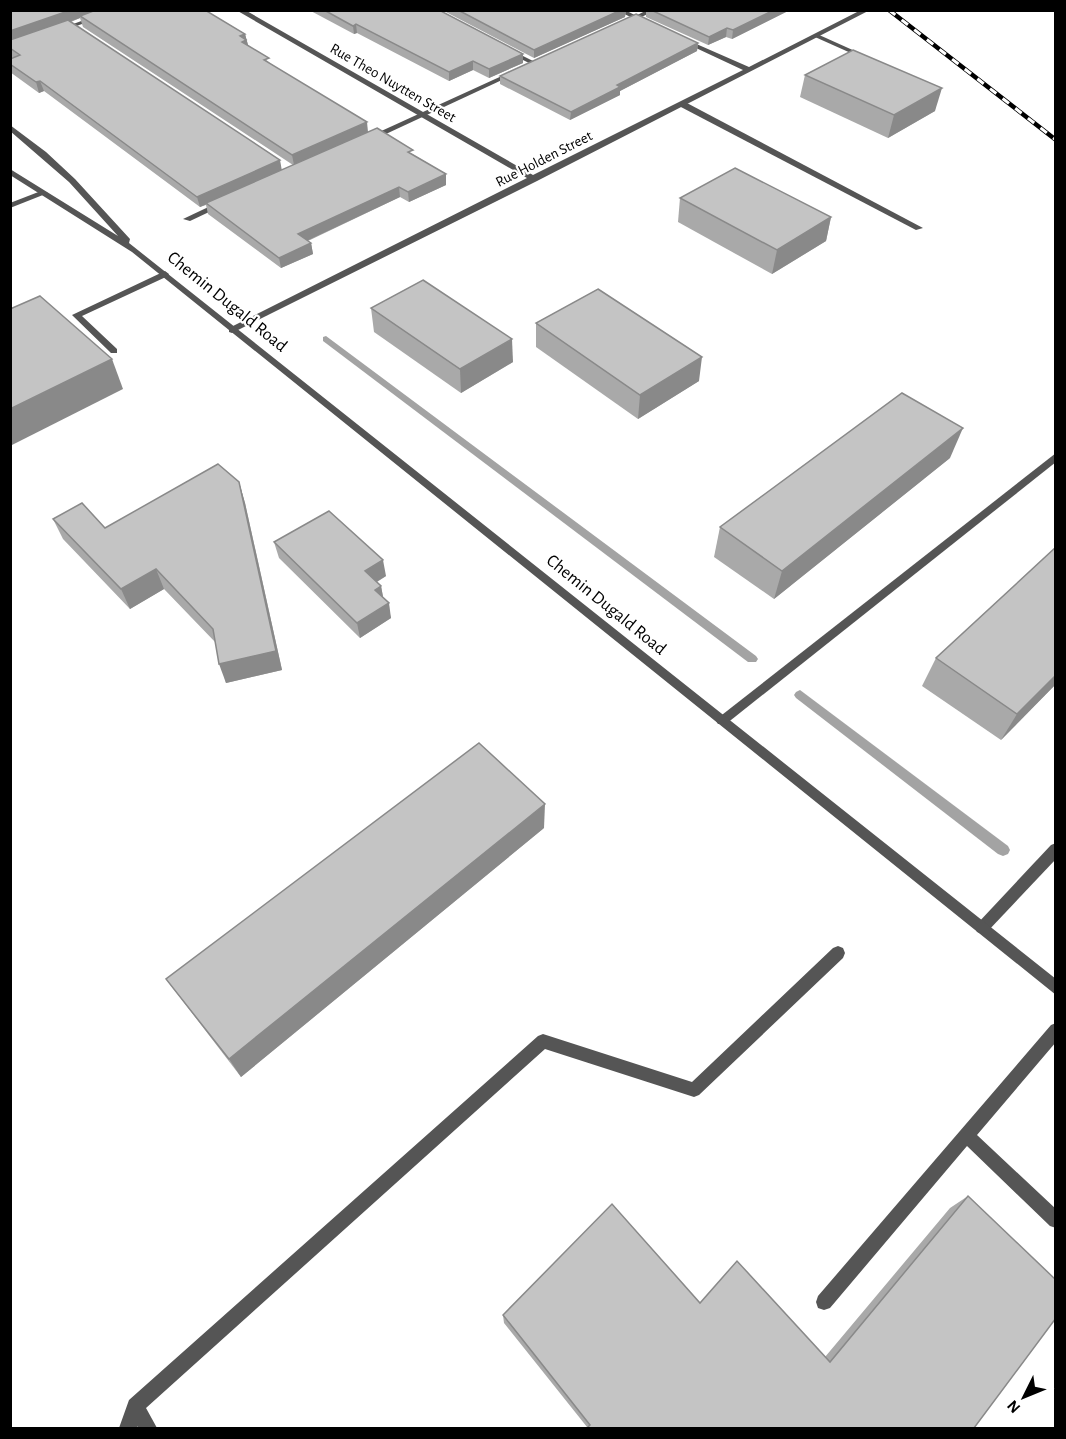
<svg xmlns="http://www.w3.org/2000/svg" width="1066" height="1439" font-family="'Alegreya Sans',sans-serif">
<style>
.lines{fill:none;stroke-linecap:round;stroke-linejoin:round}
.stream{fill:#a3a3a3;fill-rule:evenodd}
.service{fill:#555;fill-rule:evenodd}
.minor{fill:#555;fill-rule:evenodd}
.tertiary{fill:#555;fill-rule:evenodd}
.rail-casing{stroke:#000;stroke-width:4.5}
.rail{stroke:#fff;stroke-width:3;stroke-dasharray:8;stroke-linecap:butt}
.wall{fill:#a9a9a9;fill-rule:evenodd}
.shaded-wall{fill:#898989}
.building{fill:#c4c4c4;stroke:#898989;stroke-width:1.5}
.labels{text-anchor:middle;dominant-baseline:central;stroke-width:4.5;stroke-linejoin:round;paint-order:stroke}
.far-street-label{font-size:15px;fill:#000;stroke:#fff}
.street-label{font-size:18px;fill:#000;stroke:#fff}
</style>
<rect width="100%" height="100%" fill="#fff"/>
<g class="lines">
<g class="stream">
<path d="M 326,336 L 756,656 L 758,659 L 756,662 L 748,662 L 323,341 L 323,337 Z"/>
<path d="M 800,690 L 1008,846 L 1010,850 L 1008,854 L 1003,856 L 998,854 L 796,698 L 794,695 L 796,692 Z"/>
</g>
<g class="service">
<path d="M 111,10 L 122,10 L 62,31 L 57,30 Z"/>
<path d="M 647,10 L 656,10 L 629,23 L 624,22 Z"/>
<path d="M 817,34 L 866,56 L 867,57 L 862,58 L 815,37 L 814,36 Z"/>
<path d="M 509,49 L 537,63 L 538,64 L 533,65 L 507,52 L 506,51 Z"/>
<path d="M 513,71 L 519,72 L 373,140 L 366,138 Z"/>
<path d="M 679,102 L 685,102 L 923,228 L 916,230 L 679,106 Z"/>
<path d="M 41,191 L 48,193 L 10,208 L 10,203 Z"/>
<path d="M 219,202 L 226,204 L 190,221 L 183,219 Z"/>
<path d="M 165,271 L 169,274 L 168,276 L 82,316 L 117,349 L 117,353 L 111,353 L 72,315 Z"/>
<path d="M 1056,453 L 1056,462 L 726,724 L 718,724 L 716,721 L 718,718 Z"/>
<path d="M 1056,843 L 1056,859 L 987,932 L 982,934 L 977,932 L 975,928 L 977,924 L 1051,845 Z"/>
<path d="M 838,946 L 843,948 L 845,953 L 843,958 L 699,1095 L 694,1097 L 545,1049 L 146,1408 L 157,1428 L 138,1428 L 137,1426 L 137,1428 L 119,1428 L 129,1400 L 538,1036 L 543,1034 L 692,1082 L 833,948 Z"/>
<path d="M 1056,1023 L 1056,1042 L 977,1135 L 1056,1209 L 1056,1228 L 1050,1226 L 967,1146 L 830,1308 L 824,1310 L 818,1308 L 816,1302 L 818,1296 L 1051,1025 Z"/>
</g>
<g class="minor">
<path d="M 236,10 L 245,10 L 533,175 L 743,70 L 681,41 L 681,39 L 685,39 L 749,67 L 861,10 L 870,10 L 537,181 L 232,333 L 229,332 L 229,328 L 527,178 Z"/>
<path d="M 616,10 L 625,10 L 648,22 L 643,23 Z"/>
</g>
<path class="tertiary" d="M 10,125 L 46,152 L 75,179 L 130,239 L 129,243 L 1056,979 L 1056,995 L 132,252 L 10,175 L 10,169 L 118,236 L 69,182 L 10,131 Z"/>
<g class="rail-casing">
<path id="rail" d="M 889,10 L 1056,140"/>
</g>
<use href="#rail" class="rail"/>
</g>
<g class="wall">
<path d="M 10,10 L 205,10 L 245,34 L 248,45 L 270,63 L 368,132 L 414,155 L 446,174 L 446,185 L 409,202 L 400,197 L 308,241 L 311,243 L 313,254 L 281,268 L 208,214 L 206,205 L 200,207 L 44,91 L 39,93 L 10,72 L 10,59 L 13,58 L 10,56 ZM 80,18 L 83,27 L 293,165 L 282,170 L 71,22 Z"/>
<path d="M 309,10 L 439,10 L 523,54 L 523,63 L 489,78 L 473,70 L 449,81 L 357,33 L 354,34 Z"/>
<path d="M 442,10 L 626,10 L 625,17 L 534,58 Z"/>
<path d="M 646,10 L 790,10 L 732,39 L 726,37 L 708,45 L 646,17 Z"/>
<path d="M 698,43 L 697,51 L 620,91 L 620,95 L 570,120 L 500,84 L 500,76 Z"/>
<path d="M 805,75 L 935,111 L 888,138 L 800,97 Z"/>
<path d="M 680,198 L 831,217 L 826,241 L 772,274 L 678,222 Z"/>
<path d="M 371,308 L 513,362 L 461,393 L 374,332 Z"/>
<path d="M 536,323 L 699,381 L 638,419 L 536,347 Z"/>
<path d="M 950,458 L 774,599 L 714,557 L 720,527 Z"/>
<path d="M 239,482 L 245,503 L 282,670 L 226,683 L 216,643 L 164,589 L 130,609 L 63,539 L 53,519 L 105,528 Z"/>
<path d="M 274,542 L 386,576 L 377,582 L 381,586 L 383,597 L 391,618 L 360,638 L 279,558 Z"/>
<path d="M 1056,547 L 1056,684 L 1001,740 L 922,686 L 936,658 Z"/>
<path d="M 544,828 L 241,1077 L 166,979 Z"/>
<path d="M 968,1196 L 1056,1318 L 587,1427 L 504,1323 L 503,1315 L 825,1357 L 950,1208 Z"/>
</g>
<g class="shaded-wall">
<path d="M 71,10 L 103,10 L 80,16 L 80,18 L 10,43 L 10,31 Z"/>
<path d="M 621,10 L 626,10 L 625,17 L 534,58 L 534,50 Z"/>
<path d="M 774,10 L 790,10 L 732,39 L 733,30 Z"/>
<path d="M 356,24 L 357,33 L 354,34 L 353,26 Z"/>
<path d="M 727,28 L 726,37 L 708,45 L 709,37 Z"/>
<path d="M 245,34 L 248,45 L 244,52 L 240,36 Z"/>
<path d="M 698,43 L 697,51 L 620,91 L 620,95 L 570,120 L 571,112 L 617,85 Z"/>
<path d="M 523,54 L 523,63 L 489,78 L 489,69 Z"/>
<path d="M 473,61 L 473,70 L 449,81 L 449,72 Z"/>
<path d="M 40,81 L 44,91 L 39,93 L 36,82 Z"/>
<path d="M 942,88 L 935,111 L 888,138 L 894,115 Z"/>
<path d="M 367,122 L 368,132 L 294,165 L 292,155 Z"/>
<path d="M 280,160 L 282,171 L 200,207 L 197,197 Z"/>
<path d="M 446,174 L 446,185 L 409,202 L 408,192 Z"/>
<path d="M 399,187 L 400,197 L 300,244 L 298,234 Z"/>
<path d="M 831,217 L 826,241 L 772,274 L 777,250 Z"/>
<path d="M 311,243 L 313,254 L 281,268 L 279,258 Z"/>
<path d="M 512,339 L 513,362 L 461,393 L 460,369 Z"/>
<path d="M 702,357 L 699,381 L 638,419 L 640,395 Z"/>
<path d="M 112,359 L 123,389 L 10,446 L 10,409 Z"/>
<path d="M 963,428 L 950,458 L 774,599 L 782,571 Z"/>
<path d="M 239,482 L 245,503 L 282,670 L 226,683 L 219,664 Z"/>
<path d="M 383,560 L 386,576 L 368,587 L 365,571 Z"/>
<path d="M 156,569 L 164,589 L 130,609 L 121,589 Z"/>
<path d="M 381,586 L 384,602 L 375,590 Z"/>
<path d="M 389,603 L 391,618 L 360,638 L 357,623 Z"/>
<path d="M 1056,675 L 1056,684 L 1001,740 L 1017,714 Z"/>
<path d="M 545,804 L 544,828 L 241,1077 L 229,1059 Z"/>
</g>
<g class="building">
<path d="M 10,10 L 71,10 L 10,31 Z"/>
<path d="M 96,10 L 205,10 L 245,34 L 240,36 L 246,40 L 242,42 L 269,58 L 264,60 L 367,122 L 292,155 L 80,16 Z"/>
<path d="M 324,10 L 439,10 L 523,54 L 489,69 L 473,61 L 449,72 L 356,24 L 353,26 Z"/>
<path d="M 458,10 L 621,10 L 534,50 Z"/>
<path d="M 651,10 L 774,10 L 733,30 L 727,28 L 709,37 Z"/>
<path d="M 636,14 L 698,43 L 617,85 L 620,87 L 571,112 L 500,76 Z"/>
<path d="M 68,20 L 280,160 L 197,197 L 40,81 L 36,82 L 10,64 L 10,59 L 20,55 L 10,48 L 10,40 Z"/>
<path d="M 853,50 L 942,88 L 894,115 L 805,75 Z"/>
<path d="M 377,128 L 413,150 L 408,152 L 446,174 L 408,192 L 399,187 L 298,234 L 311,243 L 279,258 L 206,203 Z"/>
<path d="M 735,168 L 831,217 L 777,250 L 680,198 Z"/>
<path d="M 423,280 L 512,339 L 460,369 L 371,308 Z"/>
<path d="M 598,289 L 702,357 L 640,395 L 536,323 Z"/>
<path d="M 40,296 L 112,359 L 10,409 L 10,309 Z"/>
<path d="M 902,393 L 963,428 L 782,571 L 720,527 Z"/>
<path d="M 218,464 L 239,482 L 276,651 L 219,664 L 213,629 L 156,569 L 121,589 L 53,519 L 82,503 L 105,528 Z"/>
<path d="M 329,511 L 383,560 L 365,571 L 381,586 L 375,590 L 389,603 L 357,623 L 274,542 Z"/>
<path d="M 1056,547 L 1056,675 L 1017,714 L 936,658 Z"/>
<path d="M 479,743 L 545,804 L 229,1059 L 166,979 Z"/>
<path d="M 968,1196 L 1056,1280 L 1056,1318 L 974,1428 L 587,1428 L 590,1425 L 503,1315 L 612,1204 L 700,1303 L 737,1261 L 830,1362 Z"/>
</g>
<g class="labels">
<g class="far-street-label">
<text transform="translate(393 83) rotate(30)">Rue Theo Nuytten Street</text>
<text transform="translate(544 159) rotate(-27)">Rue Holden Street</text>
</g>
<g class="street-label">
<text transform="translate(227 302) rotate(39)">Chemin Dugald Road</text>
<text transform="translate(606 605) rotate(39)">Chemin Dugald Road</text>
</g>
</g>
<rect width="1066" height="1439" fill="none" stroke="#000000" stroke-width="24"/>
<g transform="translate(1024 1397) rotate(227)" stroke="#ffffff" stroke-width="4.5" paint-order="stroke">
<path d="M0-4.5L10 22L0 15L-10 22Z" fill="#000000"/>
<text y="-9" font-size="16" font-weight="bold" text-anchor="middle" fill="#000000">N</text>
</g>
</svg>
